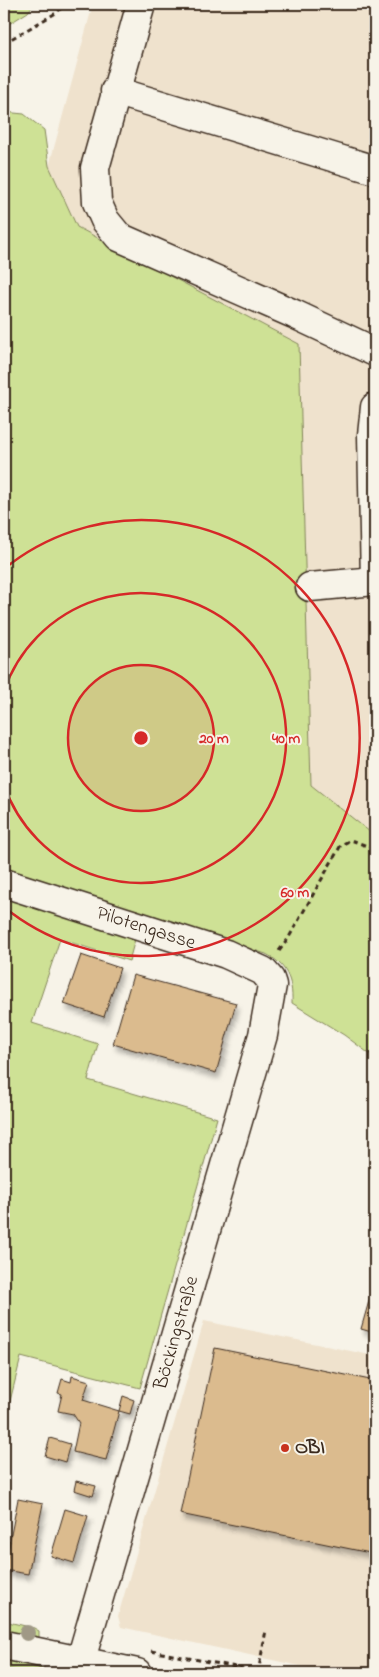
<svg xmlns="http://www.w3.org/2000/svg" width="379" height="1677" font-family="'Indie Flower',sans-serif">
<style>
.built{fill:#efe2cd}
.green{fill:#cee195;stroke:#84865a}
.building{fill:#dbbb8e;stroke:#3b2a1e;filter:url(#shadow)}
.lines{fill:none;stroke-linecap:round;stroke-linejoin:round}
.minor-casing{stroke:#3b2a1e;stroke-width:31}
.major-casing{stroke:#3b2a1e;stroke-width:31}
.path{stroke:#3b2a1e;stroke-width:3;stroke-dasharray:5 4;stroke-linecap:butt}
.minor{stroke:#f7f3e8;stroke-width:28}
.major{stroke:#f7f3e8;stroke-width:28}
.tree{fill:#a09986}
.ring{fill:none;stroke:#d62828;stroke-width:2.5}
.poi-dot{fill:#c8321e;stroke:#f7f3e8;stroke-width:2}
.labels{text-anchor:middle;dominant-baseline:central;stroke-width:4;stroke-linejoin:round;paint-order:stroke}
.street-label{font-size:20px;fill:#3b2a1e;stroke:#f7f3e8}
.poi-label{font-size:20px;font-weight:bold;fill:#3b2a1e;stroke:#f7f3e8;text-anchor:start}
.centre{fill:#d62828;stroke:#f7f3e8;stroke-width:2.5}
.ring-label{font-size:15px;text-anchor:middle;font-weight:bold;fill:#d62828;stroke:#f7f3e8;stroke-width:4;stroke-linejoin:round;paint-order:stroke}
</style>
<defs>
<filter id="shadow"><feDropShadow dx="3" dy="5.5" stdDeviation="2.5" flood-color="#0004"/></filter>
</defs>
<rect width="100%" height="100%" fill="#f7f3e8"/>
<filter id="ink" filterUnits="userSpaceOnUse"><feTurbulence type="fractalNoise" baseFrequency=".02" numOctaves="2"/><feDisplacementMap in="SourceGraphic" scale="10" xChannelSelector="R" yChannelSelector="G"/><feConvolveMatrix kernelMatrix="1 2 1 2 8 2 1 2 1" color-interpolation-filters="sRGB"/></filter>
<g filter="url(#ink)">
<g class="built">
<path d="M 93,4 L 375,4 L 375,836 L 311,786 L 299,344 L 77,227 L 49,166 Z"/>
<path d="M 204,1321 L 375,1356 L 375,1673 L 332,1673 L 121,1627 L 118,1616 Z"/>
</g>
<g class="green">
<path d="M 4,4 L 34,4 L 28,12 L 4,27 Z"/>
<path d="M 4,112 L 24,114 L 44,130 L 49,166 L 77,227 L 299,344 L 311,785 L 375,836 L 375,1058 L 344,1035 L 292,1003 C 293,980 286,964 266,954 L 142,914 L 129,961 L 60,939 L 32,1023 L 98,1044 L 88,1080 L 217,1118 L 140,1388 L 21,1357 L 4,1425 Z"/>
<path d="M 4,1621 L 34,1628 L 39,1631 L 39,1640 L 4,1633 Z"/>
<path d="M 4,1660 L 43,1669 L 45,1673 L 28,1673 L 4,1668 Z"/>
</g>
<g class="building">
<path d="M 81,955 L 120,968 L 104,1017 L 64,1004 Z"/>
<path d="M 133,975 L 236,1003 L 216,1073 L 113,1044 Z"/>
<path d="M 375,1280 L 375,1333 L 361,1329 Z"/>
<path d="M 215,1348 L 375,1381 L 375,1554 L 180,1514 Z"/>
<path d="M 72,1376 L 89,1381 L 83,1400 L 119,1411 L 106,1460 L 73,1452 L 79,1423 L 73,1414 L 58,1411 L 62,1394 L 58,1393 L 62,1379 L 71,1382 Z"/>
<path d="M 123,1396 L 134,1400 L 130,1414 L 119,1411 Z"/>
<path d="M 50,1438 L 70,1444 L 65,1462 L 45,1456 Z"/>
<path d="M 76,1481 L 96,1486 L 93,1496 L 74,1490 Z"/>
<path d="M 18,1499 L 43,1504 L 28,1574 L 4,1570 Z"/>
<path d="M 65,1509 L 88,1516 L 74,1563 L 51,1556 Z"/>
<path d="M 4,1540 L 10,1541 L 4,1573 Z"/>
</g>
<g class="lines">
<g class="minor-casing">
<g id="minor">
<path d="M 141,4 L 95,168 L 97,202 L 105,220 L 119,237 L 294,314 L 375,352"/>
<path d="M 115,91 L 375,170"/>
<path d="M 375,407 L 372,435 L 375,582"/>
<path d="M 310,587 L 375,581"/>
<path id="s1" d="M 4,883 L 226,954 L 263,971 L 270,979 L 272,985 L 263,1035 L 77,1673"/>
</g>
</g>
<g class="major-casing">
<path id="major" d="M 4,1645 L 137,1673"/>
</g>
<g class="path">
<path d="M 4,43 L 56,13 L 65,4"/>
<path d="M 279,951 L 288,939 L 341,845 L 351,840 L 375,849"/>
<path d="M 151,1651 L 236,1667 L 250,1673"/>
<path d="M 258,1673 L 266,1630"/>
</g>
<use href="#minor" class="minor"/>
<use href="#major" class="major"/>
</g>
<circle class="tree" cx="27" cy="1633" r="8"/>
</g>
<circle cx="141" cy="738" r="73" fill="#d62828" fill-opacity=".12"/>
<g class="ring">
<circle cx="141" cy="738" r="73"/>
<path d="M4 691A145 145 0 1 1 4 785"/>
<path d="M4 569A218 218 0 1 1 4 907"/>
</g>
<circle class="poi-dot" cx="285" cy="1448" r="5"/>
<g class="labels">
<g class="street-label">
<text stroke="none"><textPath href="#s1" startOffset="149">Pilotengasse</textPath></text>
<text transform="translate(177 1333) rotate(-74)">Böckingstraße</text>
</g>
<g class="poi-label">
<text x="295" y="1448">OBI</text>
</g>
</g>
<circle cx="141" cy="738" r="8" class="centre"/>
<g class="ring-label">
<text x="214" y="743">20 m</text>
<text x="286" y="743">40 m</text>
<text x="295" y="897">60 m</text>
</g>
<rect width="379" height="1677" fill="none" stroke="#f7f3e8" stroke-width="20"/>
<rect x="10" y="10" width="359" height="1657" fill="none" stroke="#3b2a1e" stroke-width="2" filter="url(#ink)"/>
</svg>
